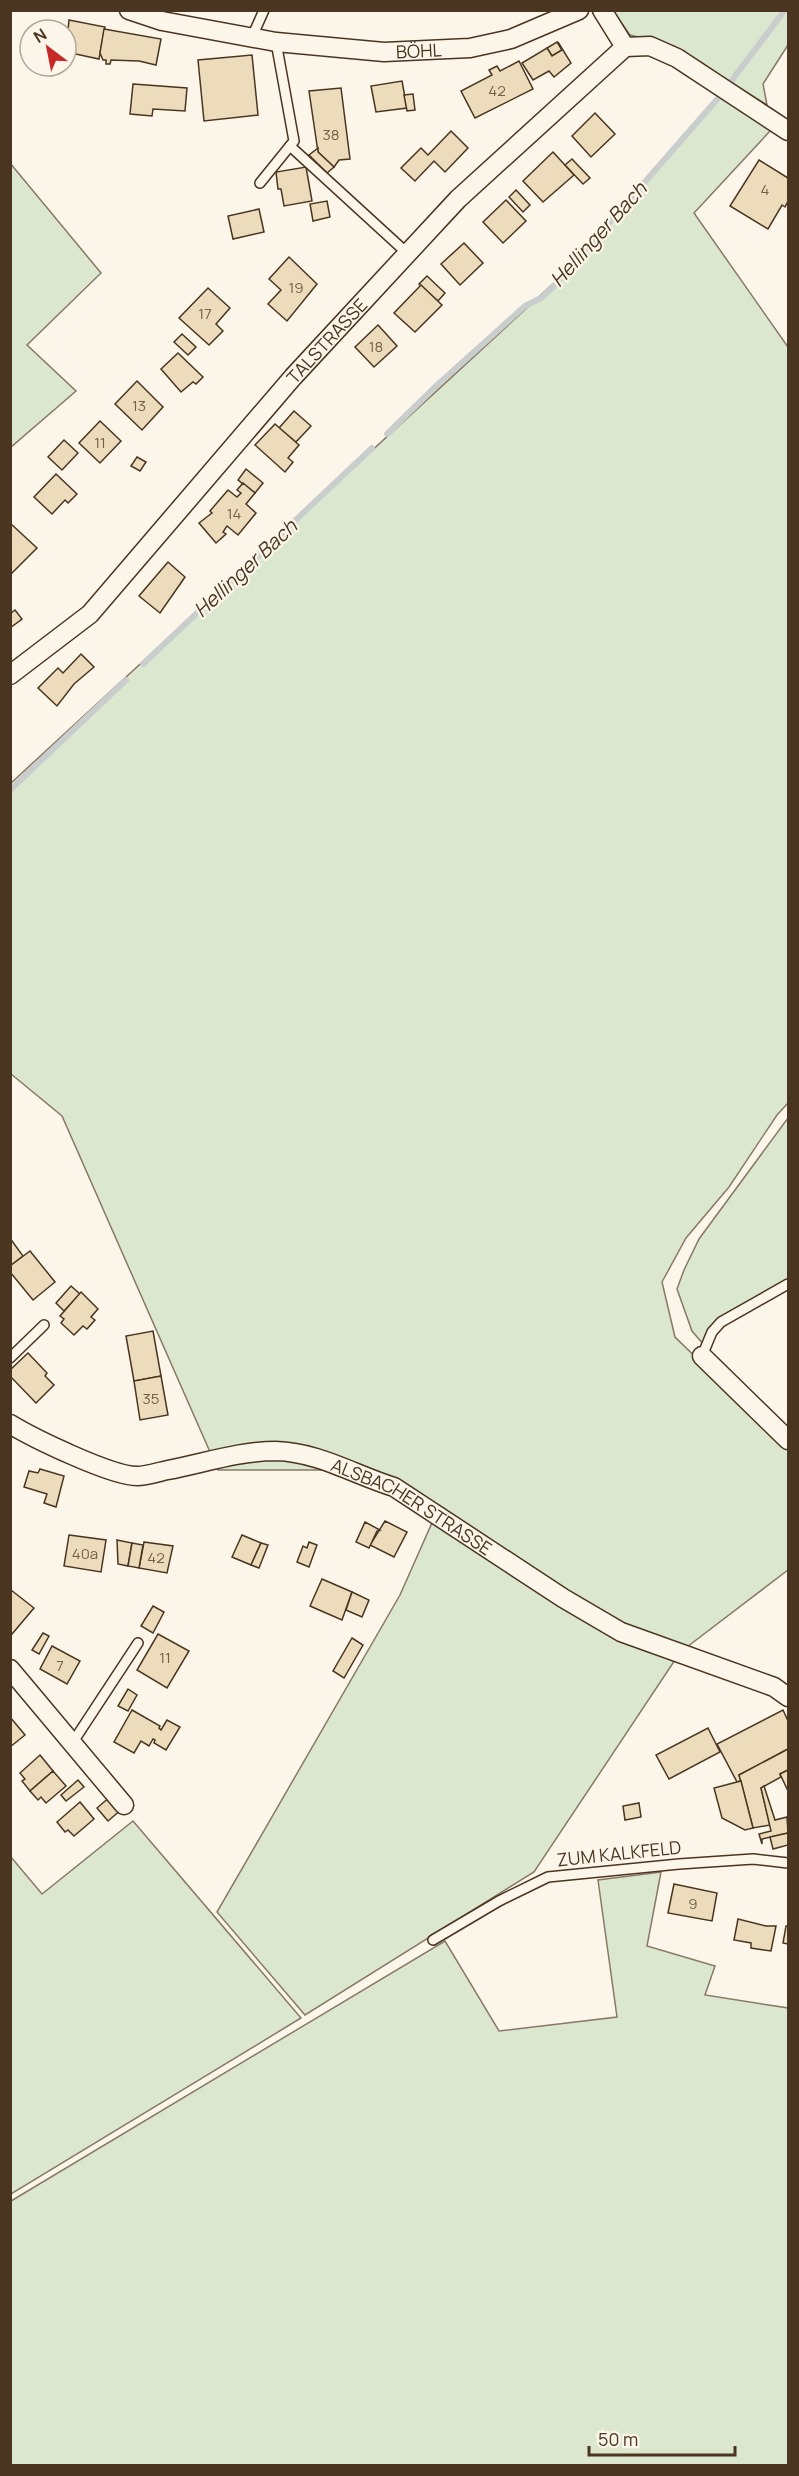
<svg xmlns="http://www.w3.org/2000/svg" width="799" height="2476" font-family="Manrope,sans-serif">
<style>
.green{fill:#dce7d0;stroke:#887966;stroke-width:1.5}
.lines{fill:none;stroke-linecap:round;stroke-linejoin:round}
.stream{stroke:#c9cecd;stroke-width:6}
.building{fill:#ecdcbc;stroke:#4a3520;stroke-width:1.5}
.service-casing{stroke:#4a3520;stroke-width:12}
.minor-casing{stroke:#4a3520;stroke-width:21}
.service{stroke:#fbf6e9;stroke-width:9}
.minor{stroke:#fbf6e9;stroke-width:18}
.labels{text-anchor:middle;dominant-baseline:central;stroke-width:4.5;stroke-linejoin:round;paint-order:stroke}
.number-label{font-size:15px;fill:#725f47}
.street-label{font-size:18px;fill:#4a3520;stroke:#fbf6e9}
.water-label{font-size:20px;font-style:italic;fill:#4a3520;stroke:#fbf6e9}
</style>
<rect width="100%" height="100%" fill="#fbf6e9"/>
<g class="green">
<path d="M 613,11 L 788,11 L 788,45 L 763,84 L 767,105 L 674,46 L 630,35 Z"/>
<path d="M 721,96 L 771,130 L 694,213 L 788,347 L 788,1103 L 777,1115 L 729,1187 L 686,1238 L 662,1282 L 675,1337 L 788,1447 L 788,1570 L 683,1650 L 623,1628 L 439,1510 L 337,1470 L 218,1470 L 62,1116 L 11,1074 L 11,783 L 556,281 Z"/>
<path d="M 10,163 L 101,273 L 27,345 L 76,391 L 11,447 Z"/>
<path d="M 788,1118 L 788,1280 L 719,1319 L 709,1328 L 704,1345 L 692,1331 L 677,1289 L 684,1270 L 699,1239 Z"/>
<path d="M 435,1516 L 677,1657 L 534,1872 L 305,2015 L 217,1912 L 400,1595 Z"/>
<path d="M 133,1821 L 301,2018 L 11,2194 L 11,1857 L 42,1894 Z"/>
<path d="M 661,1872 L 647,1946 L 715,1966 L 705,1995 L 788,2008 L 788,2465 L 11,2465 L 11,2201 L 445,1941 L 499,2031 L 617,2017 L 598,1880 Z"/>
</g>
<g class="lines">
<g class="stream">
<path d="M 387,434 L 435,387 L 525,306 L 541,298 L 552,288 L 720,96 L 785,10"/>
<path d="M 143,664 L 372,448"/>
<path d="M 10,790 L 126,680"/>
</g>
</g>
<g class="building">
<path d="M 69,20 L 105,27 L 99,59 L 66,52 Z"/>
<path d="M 104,29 L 161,39 L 156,65 L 139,61 L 111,60 L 110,64 L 106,64 L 106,60 L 103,60 L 100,53 Z"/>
<path d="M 557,42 L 562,50 L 552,56 L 547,48 Z"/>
<path d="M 558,42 L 571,63 L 554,77 L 549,71 L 533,80 L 522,63 L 547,48 L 552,56 L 562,50 Z"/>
<path d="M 252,55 L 258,115 L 204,121 L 198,60 Z"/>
<path d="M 519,61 L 533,89 L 475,118 L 461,91 L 492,75 L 489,70 L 497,66 L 500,71 Z"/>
<path d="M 402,81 L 407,108 L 376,112 L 371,86 Z"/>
<path d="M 133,84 L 187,88 L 185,111 L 153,109 L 152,116 L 130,114 Z"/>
<path d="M 341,88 L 350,159 L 339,160 L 334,167 L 318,152 L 309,91 Z"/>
<path d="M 413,94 L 415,110 L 407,111 L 404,95 Z"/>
<path d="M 595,113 L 615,134 L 591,157 L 572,136 Z"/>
<path d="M 451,131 L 468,148 L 445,172 L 434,161 L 415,181 L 401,168 L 421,148 L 428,155 Z"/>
<path d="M 318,148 L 318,152 L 334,167 L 327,173 L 309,155 Z"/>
<path d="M 553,152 L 574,175 L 543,202 L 523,181 Z"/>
<path d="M 572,159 L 590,178 L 583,184 L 565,165 Z"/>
<path d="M 759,160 L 788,178 L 788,201 L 785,207 L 782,205 L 768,229 L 730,206 Z"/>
<path d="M 306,167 L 312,201 L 284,206 L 281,189 L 278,189 L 276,172 Z"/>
<path d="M 516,190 L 530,205 L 523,212 L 509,197 Z"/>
<path d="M 506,200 L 526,221 L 503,243 L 483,222 Z"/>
<path d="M 327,201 L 330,217 L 313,221 L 310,204 Z"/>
<path d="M 259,209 L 264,232 L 233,239 L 228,216 Z"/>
<path d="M 464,243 L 483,263 L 460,285 L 441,264 Z"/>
<path d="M 289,257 L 317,284 L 287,321 L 268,304 L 281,290 L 269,279 Z"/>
<path d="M 427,276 L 445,293 L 438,301 L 419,284 Z"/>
<path d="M 421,285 L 442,305 L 415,332 L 394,313 Z"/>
<path d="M 208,288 L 230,308 L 216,324 L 223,331 L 209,345 L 179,318 Z"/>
<path d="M 378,325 L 397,346 L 374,367 L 355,347 Z"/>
<path d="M 182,334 L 196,347 L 188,355 L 174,342 Z"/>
<path d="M 178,353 L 203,377 L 196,384 L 193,382 L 181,392 L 161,369 Z"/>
<path d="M 137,381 L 163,407 L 142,430 L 115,404 Z"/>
<path d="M 294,411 L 311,426 L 296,442 L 279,428 Z"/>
<path d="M 100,421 L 121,441 L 100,463 L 79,443 Z"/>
<path d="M 275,424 L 299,445 L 288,458 L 293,462 L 285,472 L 255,445 Z"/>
<path d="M 64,440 L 78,453 L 62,470 L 48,457 Z"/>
<path d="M 137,457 L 146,462 L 140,471 L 131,466 Z"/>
<path d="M 246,469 L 263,483 L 255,493 L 238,480 Z"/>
<path d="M 56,474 L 77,494 L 68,503 L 65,500 L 52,514 L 34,497 Z"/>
<path d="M 243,483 L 255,493 L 246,504 L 256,513 L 238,535 L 227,526 L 223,532 L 226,534 L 216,543 L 199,523 L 212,513 L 210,511 L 228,490 L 237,497 L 241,493 L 237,490 Z"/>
<path d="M 10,523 L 37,548 L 10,575 Z"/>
<path d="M 168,562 L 185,577 L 160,613 L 139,596 Z"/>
<path d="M 15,610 L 22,619 L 10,628 L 10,614 Z"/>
<path d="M 81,654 L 94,667 L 74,684 L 57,706 L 38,688 L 58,668 L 63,673 Z"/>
<path d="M 12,1241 L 23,1256 L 10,1266 L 10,1242 Z"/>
<path d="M 30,1251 L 55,1282 L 33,1300 L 10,1272 L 10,1266 Z"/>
<path d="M 71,1286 L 80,1294 L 64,1311 L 56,1303 Z"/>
<path d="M 81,1292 L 98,1309 L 91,1317 L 95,1320 L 87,1329 L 83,1326 L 74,1335 L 61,1323 L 64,1319 L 60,1316 Z"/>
<path d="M 153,1331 L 161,1376 L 134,1381 L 126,1336 Z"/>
<path d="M 28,1353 L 47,1373 L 45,1376 L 54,1385 L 36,1403 L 10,1376 L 10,1370 Z"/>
<path d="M 161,1376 L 168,1415 L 140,1420 L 134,1381 Z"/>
<path d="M 40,1469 L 64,1476 L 56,1507 L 44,1503 L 47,1494 L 24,1487 L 29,1471 L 38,1473 Z"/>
<path d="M 385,1521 L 407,1532 L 394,1557 L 370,1545 Z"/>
<path d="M 365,1522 L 380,1530 L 377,1531 L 369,1548 L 356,1542 Z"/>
<path d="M 69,1535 L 106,1540 L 101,1572 L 64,1566 Z"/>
<path d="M 242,1535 L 261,1543 L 251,1565 L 232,1557 Z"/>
<path d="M 117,1540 L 132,1543 L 128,1566 L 118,1564 Z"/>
<path d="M 144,1542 L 173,1546 L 167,1573 L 139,1568 Z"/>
<path d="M 309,1542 L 317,1545 L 309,1567 L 297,1562 L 303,1546 L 307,1548 Z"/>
<path d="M 132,1543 L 143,1545 L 139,1568 L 128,1566 Z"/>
<path d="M 261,1543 L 268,1545 L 259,1568 L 251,1565 Z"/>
<path d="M 322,1579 L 352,1592 L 342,1620 L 310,1606 Z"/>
<path d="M 11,1590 L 34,1608 L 12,1634 L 10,1633 Z"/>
<path d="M 352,1592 L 369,1600 L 362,1617 L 346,1610 Z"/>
<path d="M 153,1606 L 164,1612 L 153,1633 L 141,1626 Z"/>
<path d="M 43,1633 L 49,1636 L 39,1654 L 32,1650 Z"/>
<path d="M 158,1634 L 189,1651 L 167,1688 L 137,1670 Z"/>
<path d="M 352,1638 L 363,1645 L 344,1678 L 333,1671 Z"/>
<path d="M 52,1646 L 80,1661 L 67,1684 L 40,1669 Z"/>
<path d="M 128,1689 L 137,1695 L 128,1711 L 118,1706 Z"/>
<path d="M 132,1710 L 160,1726 L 159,1728 L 161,1730 L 167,1720 L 180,1727 L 166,1750 L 154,1743 L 155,1740 L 153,1739 L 149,1746 L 141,1741 L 134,1753 L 114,1742 Z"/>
<path d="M 783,1710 L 788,1721 L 788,1749 L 739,1775 L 741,1781 L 737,1782 L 717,1744 Z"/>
<path d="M 10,1717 L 25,1735 L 10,1747 Z"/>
<path d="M 708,1728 L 720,1752 L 669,1779 L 656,1755 Z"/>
<path d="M 788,1749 L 788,1770 L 780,1774 L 781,1777 L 761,1788 L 770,1825 L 753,1828 L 739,1775 Z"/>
<path d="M 40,1755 L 53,1771 L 30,1791 L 22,1781 L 25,1779 L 20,1773 Z"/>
<path d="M 788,1770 L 788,1791 L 780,1774 Z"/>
<path d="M 53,1771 L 66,1786 L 46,1803 L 41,1797 L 38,1800 L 30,1791 Z"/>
<path d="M 78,1780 L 84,1787 L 66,1801 L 61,1795 Z"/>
<path d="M 741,1781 L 753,1828 L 745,1830 L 722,1818 L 714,1788 Z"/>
<path d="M 764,1786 L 775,1820 L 787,1817 L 788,1833 L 762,1839 L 762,1844 L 759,1834 L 771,1831 L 761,1788 Z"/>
<path d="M 111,1796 L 122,1809 L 108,1821 L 97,1808 Z"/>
<path d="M 80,1802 L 94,1819 L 74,1836 L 68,1830 L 65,1832 L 57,1822 Z"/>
<path d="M 639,1803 L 641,1817 L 625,1820 L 623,1806 Z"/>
<path d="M 788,1833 L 788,1845 L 773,1849 L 770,1837 Z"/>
<path d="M 674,1884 L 717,1893 L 712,1921 L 668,1913 Z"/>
<path d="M 738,1919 L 766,1926 L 776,1926 L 771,1951 L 751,1948 L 751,1943 L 734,1940 Z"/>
<path d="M 786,1926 L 788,1926 L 788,1944 L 783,1943 Z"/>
</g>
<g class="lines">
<g class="service-casing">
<g id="service">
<path d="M 252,37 L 264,10"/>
<path d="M 290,146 L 408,254"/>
<path d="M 260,183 L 294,141 L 276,42"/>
<path d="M 702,1356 L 712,1332 L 721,1322 L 788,1284"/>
<path d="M 10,1358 L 44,1325"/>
<path d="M 73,1742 L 138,1643"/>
<path d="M 433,1940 L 499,1901 L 548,1877 L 679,1864 L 753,1859 L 788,1863"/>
</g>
</g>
<g class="minor-casing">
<g id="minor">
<path id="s1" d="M 129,10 L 162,21 L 276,42 L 384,52 L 470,48 L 511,39 L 579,10"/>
<path d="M 602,10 L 625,47"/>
<path d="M 625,47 L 650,46 L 677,58 L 788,131"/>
<path id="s2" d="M 10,675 L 90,614 L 293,377 L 458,199 L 625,47"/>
<path d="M 702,1356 L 788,1440"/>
<path id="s3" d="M 10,1424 C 33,1438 111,1476 137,1476 C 147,1476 158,1472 168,1470 C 204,1463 240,1451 276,1451 C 318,1452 355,1475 394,1487 L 563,1598 L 621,1632 L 774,1687 L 788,1697"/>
<path d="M 10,1669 L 124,1805"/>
</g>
</g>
<use href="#service" class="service"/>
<use href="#minor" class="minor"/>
</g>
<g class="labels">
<g class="number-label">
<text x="497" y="90">42</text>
<text x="331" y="134">38</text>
<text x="765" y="189">4</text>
<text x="296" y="287">19</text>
<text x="205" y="313">17</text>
<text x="376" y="346">18</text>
<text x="139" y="405">13</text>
<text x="100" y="442">11</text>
<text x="234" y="513">14</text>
<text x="151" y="1398">35</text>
<text x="85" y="1553">40a</text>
<text x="156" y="1557">42</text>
<text x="165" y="1657">11</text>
<text x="60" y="1665">7</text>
<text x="693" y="1903">9</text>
</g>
<g class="street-label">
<text stroke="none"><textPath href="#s1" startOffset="294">BÖHL</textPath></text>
<text stroke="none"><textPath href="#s2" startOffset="462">TALSTRASSE</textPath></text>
<text stroke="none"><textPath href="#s3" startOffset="428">ALSBACHER STRASSE</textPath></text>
<text transform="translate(619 1853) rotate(-6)">ZUM KALKFELD</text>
</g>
<g class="water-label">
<text transform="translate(598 234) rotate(-48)">Hellinger Bach</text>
<text transform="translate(245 568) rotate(-43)">Hellinger Bach</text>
</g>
</g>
<rect width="799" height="2476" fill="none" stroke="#4a3520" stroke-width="24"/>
<g transform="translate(48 48) rotate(328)"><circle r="28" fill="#fbf6e9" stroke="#b4a999" stroke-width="1.5"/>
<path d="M0-4.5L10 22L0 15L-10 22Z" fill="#c62828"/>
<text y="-9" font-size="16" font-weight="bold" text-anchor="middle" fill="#4a3520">N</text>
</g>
<path d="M589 2446v9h146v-9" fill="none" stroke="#4a3520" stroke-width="3"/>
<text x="598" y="2446" font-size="18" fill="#4a3520" stroke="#fbf6e9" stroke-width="4.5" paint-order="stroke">50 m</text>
</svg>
